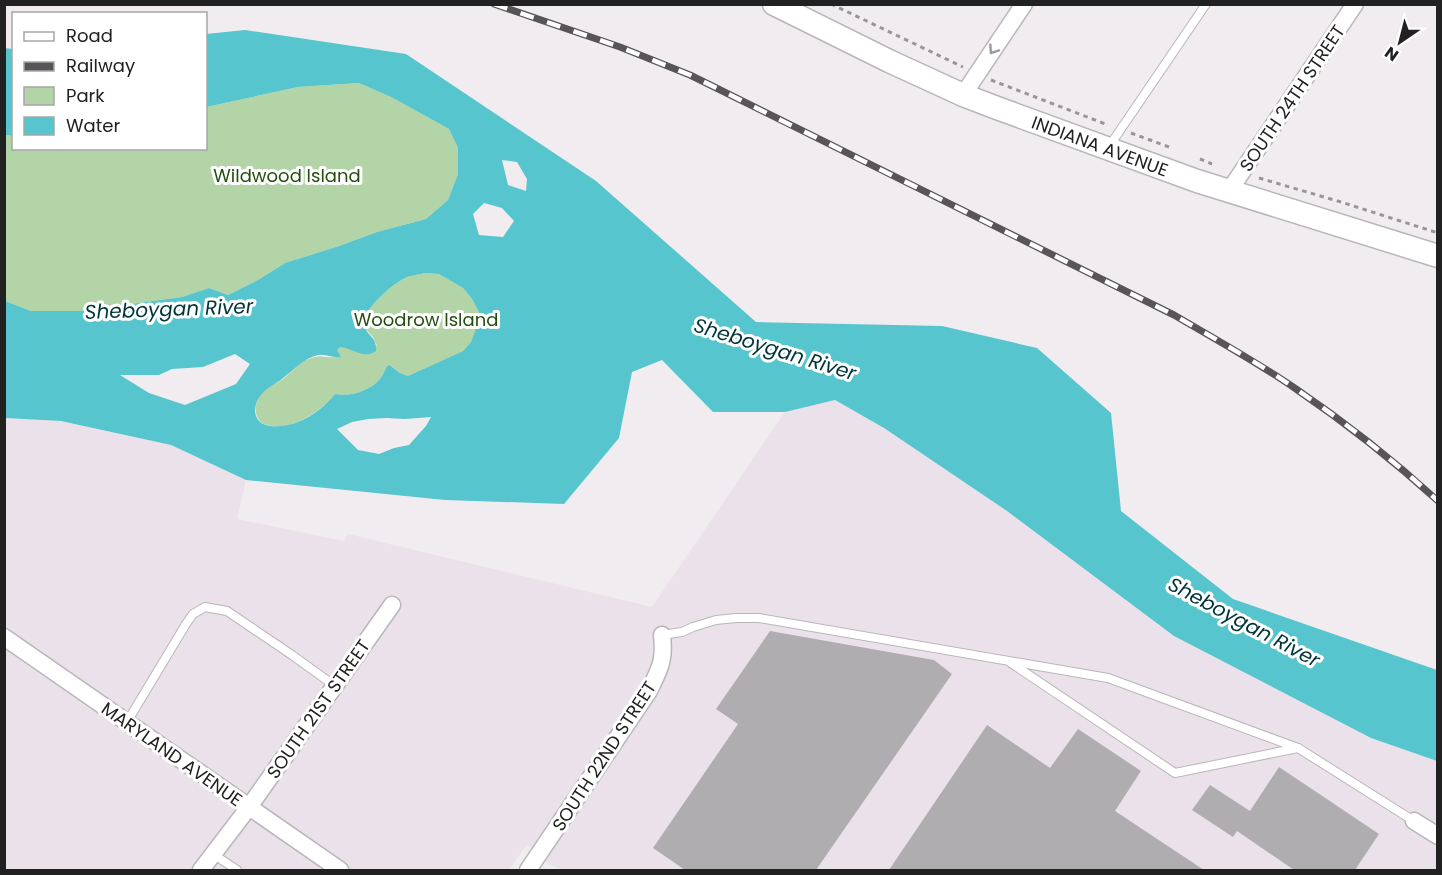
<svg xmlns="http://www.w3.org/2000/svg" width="1442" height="875" font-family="Poppins,sans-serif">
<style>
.built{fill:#ebe1eb}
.green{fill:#b2d4a6}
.water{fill:#57c5cd;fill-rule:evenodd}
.building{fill:#b0adb1}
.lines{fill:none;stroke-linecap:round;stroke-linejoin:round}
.service-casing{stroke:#b9b6b9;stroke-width:10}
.minor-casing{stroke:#b9b6b9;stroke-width:19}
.secondary-casing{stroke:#b9b6b9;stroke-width:25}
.path{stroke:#999698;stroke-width:3;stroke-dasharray:4.5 4.5;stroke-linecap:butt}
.service{stroke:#fff;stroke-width:8}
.minor{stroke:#fff;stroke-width:16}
.secondary{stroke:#fff;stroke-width:22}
.rail-casing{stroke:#575557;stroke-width:7}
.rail{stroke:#fff;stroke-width:4.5;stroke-dasharray:14;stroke-linecap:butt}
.oneway{stroke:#9c9b9c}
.labels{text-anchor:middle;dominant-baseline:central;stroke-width:6;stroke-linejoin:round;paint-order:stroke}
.street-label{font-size:18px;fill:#222122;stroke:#fff}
.park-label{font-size:18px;fill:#234e0e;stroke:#fff}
.water-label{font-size:20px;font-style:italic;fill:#003639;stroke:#fff}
</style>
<rect width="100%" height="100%" fill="#f0ecef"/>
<path class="built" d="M 835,400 L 884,428 L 1007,511 L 1174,636 L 1371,738 L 1437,761 L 1437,870 L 561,870 L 549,864 L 527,844 L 509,870 L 5,870 L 4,418 L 61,421 L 171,445 L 246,480 L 237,519 L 344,541 L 348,534 L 652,607 L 785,412 Z"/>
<g class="green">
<path d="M 359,83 L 393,98 L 449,129 L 458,148 L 458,174 L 448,200 L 426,219 L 377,232 L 339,246 L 285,263 L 258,280 L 228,295 L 209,288 L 182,297 L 80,311 L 31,311 L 5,301 L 5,135 L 13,136 L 14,148 L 206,148 L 206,107 L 298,87 Z"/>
<path d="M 424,273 L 439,274 L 463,288 L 472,299 L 479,312 L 478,320 L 476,332 L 471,342 L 463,351 L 408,376 L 400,373 L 391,365 L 387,366 C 385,370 383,375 380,379 C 370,391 350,397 335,394 C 321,411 290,433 267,425 C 262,424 259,421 257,416 C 252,404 262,391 271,385 C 274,384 277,383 280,381 C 290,375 298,363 309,359 C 322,353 329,360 340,356 L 336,350 L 340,347 L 377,346 L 373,337 L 364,327 L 363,318 C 373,303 389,286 405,278 C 411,275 418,275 424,273 Z"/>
</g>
<g class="water">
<path d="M 245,30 L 406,54 L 596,181 L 756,322 L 942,326 L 1037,348 L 1111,413 L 1121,511 L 1233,599 L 1437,670 L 1437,761 L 1371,738 L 1174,636 L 1007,511 L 884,428 L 835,400 L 785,412 L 713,412 L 662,360 L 632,372 L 619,438 L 564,504 L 445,500 L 246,480 L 171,445 L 61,421 L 5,418 L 5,301 L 31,311 L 80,311 L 182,297 L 209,288 L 228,295 L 258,280 L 285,263 L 339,246 L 377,232 L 426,219 L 448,200 L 458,174 L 458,148 L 449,129 L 393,98 L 359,83 L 298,87 L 206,107 L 206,34 ZM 502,160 L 517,162 L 527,179 L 526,191 L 508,185 ZM 484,203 L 502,208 L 514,221 L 503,237 L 479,235 L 473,214 ZM 424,273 L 439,274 L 463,288 L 472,299 L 479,312 L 478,320 L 475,332 L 471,342 L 463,351 L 408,376 L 400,373 L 390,365 L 387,366 C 385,370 383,375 380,379 C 370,391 350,397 335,394 C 326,405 312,417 298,422 C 285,427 258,432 255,412 C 255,405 257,400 261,395 C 267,387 276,384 283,378 C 294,370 304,358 318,355 C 325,354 333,358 341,357 L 337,350 L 340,347 C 353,348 364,360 376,351 C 377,338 370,338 365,328 C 363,325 363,321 363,318 C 373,303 389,286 405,278 C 411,275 418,275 424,273 ZM 235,354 L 250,364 L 236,384 L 185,405 L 149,393 L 120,375 L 159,375 L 172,369 L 203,367 ZM 431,417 L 426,426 L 409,445 L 394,448 L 379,454 L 358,450 L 337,429 L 352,422 L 368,419 L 387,418 L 405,419 Z"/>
<path d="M 4,48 L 13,49 L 13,136 L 5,135 Z"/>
</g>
<g class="building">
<path d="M 770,631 L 934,660 L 952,674 L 816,870 L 685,870 L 653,848 L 738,724 L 716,709 Z"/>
<path d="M 987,725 L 1050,768 L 1078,729 L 1141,771 L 1115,811 L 1204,870 L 889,870 Z"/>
<path d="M 1279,767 L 1379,834 L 1355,870 L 1294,870 L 1237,831 L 1233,837 L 1192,810 L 1210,785 L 1250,811 Z"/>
</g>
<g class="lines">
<g class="service-casing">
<g id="service">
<path d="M 1108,148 L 1206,4"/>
<path d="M 662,635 L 682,632 L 693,627 L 716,620 L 736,618 L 759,618 L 1108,678 L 1298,748 L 1414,821"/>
<path d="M 1011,663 L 1175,773 L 1298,748"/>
<path d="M 127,722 L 186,624 L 193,614 L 205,607 L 227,611 L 292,655 L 335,686"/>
<path d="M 213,854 L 237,870"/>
</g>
</g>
<g class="minor-casing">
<g id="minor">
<path d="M 963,95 L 1024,4"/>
<path d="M 1229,191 L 1355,4"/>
<path d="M 4,637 L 340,870"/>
<path d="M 1414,821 L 1438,836"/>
<path d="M 201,870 L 249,807 L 392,605"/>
<path d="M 528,870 L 649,691 C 660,668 665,661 662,635"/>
</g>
</g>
<g class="secondary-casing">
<g id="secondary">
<path id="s1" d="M 774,4 L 889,61 L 963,95 L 997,108 L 1197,181 L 1438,256"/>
</g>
</g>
<g class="path">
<path d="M 831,4 L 963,67"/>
<path d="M 991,80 L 1108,125"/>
<path d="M 1131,133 L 1169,147"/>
<path d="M 1200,159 L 1212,164"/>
<path d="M 1259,178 L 1341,202 L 1438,233"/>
</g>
<use href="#service" class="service"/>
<use href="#minor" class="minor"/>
<use href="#secondary" class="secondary"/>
<g class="rail-casing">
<path id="rail" d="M 494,4 L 620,47 L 690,75 L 1174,315 C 1215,339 1257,362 1296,389 C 1346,423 1393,460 1438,501"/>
</g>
<use href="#rail" class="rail"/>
</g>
<defs><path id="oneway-chevron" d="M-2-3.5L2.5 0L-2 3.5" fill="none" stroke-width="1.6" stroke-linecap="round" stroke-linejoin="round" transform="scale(1.5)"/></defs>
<use class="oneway" href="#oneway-chevron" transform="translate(993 50) rotate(124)"/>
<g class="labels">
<g class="street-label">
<text transform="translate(1292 98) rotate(-56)">SOUTH 24TH STREET</text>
<text stroke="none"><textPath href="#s1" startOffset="356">INDIANA AVENUE</textPath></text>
<text transform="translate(318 709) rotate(-55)">SOUTH 21ST STREET</text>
<text transform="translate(172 754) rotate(35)">MARYLAND AVENUE</text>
<text transform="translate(604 756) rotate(-57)">SOUTH 22ND STREET</text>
</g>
<g class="park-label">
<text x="287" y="175">Wildwood Island</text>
<text x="426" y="319">Woodrow Island</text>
</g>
<g class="water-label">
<text transform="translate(169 309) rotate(-2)">Sheboygan River</text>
<text transform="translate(775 349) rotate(17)">Sheboygan River</text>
<text transform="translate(1244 622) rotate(28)">Sheboygan River</text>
</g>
</g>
<rect width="1442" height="875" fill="none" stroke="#222122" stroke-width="12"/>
<rect x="12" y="12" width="195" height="138" fill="#ffffff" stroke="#a7a6a7" stroke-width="1.5"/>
<rect x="24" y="32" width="30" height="9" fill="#ffffff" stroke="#a7a6a7" stroke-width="1.5"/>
<text x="66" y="42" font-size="18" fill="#222122">Road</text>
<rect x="24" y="62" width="30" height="9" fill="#575557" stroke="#a7a6a7" stroke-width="1.5"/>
<text x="66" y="72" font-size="18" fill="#222122">Railway</text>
<rect x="24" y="87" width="30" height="18" fill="#b2d4a6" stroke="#a7a6a7" stroke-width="1.5"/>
<text x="66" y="102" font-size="18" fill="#222122">Park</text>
<rect x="24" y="117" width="30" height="18" fill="#57c5cd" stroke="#a7a6a7" stroke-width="1.5"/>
<text x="66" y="132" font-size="18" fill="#222122">Water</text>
<g transform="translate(1400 42) rotate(215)" stroke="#ffffff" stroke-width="4.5" paint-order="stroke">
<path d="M0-4.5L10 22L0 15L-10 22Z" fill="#222122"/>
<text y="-9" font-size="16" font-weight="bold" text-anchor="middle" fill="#222122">N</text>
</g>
</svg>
